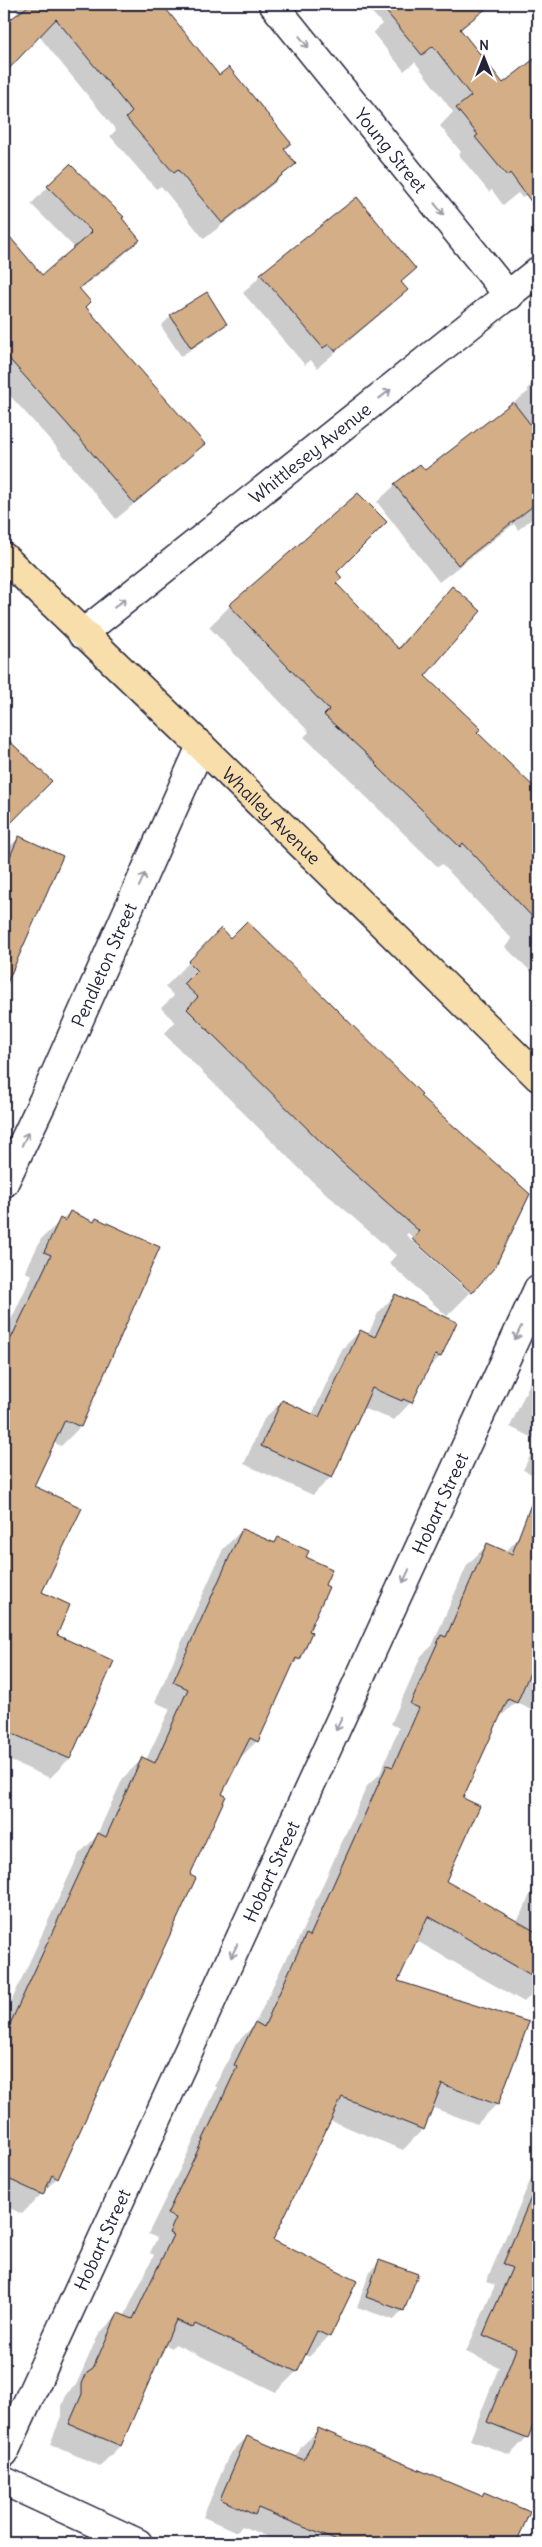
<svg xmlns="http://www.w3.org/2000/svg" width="542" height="2547" font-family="Delius,sans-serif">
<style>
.shadow{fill:#0003}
.building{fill:#d4ae86;stroke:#22223b}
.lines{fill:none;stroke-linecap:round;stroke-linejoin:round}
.minor-casing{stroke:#22223b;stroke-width:31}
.primary-casing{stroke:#22223b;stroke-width:31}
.minor{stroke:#fff;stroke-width:28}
.primary{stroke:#f8deab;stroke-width:28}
.oneway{stroke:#9c9ca7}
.labels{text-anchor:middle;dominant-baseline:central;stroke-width:4;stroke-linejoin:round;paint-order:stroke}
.street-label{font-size:18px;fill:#22223b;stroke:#fff}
</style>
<rect width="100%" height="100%" fill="#fff"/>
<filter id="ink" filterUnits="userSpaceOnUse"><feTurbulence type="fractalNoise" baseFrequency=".02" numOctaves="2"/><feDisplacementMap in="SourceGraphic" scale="10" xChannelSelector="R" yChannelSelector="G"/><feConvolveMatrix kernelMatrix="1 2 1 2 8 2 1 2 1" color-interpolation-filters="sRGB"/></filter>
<g filter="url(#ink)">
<g class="shadow">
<path d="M 11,4 L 169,4 L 171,6 L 166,11 L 219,76 L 294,163 L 277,181 L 204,239 L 161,186 L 156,189 L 110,136 L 116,130 L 39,36 L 4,71 L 4,25 L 19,14 Z"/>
<path d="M 365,4 L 486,4 L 460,31 L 503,85 L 538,57 L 538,185 L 522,198 L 518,193 L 503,205 L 492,190 L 489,192 L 459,155 L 461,152 L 440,126 L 453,112 L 415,62 L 404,71 L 373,33 L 382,24 Z"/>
<path d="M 70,165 L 138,240 L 121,257 L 79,290 L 85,307 L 203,444 L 186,461 L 116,519 L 53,443 L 4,389 L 4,232 L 42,276 L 75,248 L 31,204 Z"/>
<path d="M 357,198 L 414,269 L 400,283 L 406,290 L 389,307 L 317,368 L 311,360 L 305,365 L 243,293 L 261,275 Z"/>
<path d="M 207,293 L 226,324 L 216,333 L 181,356 L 161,326 L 171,316 Z"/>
<path d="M 538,377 L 538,514 L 518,530 L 514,524 L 439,582 L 377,502 L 395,485 L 424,472 L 529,391 L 527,389 Z"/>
<path d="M 335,572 L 334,583 L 397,649 L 452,588 L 423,677 L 475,733 L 538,793 L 538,978 L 505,947 L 512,939 L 442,864 L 438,867 L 355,786 L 356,785 L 304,737 L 309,732 L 209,627 L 230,606 Z"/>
<path d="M 4,737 L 50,781 L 4,828 Z"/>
<path d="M 19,837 L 16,958 L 4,971 L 4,853 Z"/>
<path d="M 221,930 L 419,1096 L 472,1291 L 408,1233 L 406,1235 L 470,1293 L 447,1316 L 389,1263 L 396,1255 L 313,1182 L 164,1034 L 175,1022 L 161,1008 L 174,996 L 165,987 Z"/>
<path d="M 70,1212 L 93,1223 L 97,1219 L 159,1248 L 80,1427 L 61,1446 L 53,1442 L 32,1487 L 40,1593 L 55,1636 L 69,1759 L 50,1778 L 4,1758 L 4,1335 L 32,1275 L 25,1272 L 41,1239 Z"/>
<path d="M 395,1295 L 440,1357 L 426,1370 L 411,1402 L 394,1420 L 362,1408 L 331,1477 L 313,1495 L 244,1464 L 264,1419 L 282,1401 L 312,1415 L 342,1349 L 360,1331 L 368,1335 L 378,1313 Z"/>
<path d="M 538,1365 L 538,1477 L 523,1470 L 538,1440 L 510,1427 Z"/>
<path d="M 242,1530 L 272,1544 L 278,1538 L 304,1558 L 307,1631 L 299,1659 L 289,1669 L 257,1741 L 238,1760 L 221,1794 L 188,1876 L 57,2178 L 22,2214 L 4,2205 L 4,2017 L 79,1854 L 96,1837 L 123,1778 L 142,1759 L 146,1760 L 170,1709 L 155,1702 L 223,1549 Z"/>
<path d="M 519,1538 L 538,1546 L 538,1714 L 516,1702 L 496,1721 L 461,1799 L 445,1882 L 517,1922 L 538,1878 L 538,1987 L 524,2002 L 415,1940 L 397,1982 L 497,2104 L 477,2124 L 431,2107 L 423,2129 L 403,2150 L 329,2120 L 271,2241 L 355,2282 L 329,2336 L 309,2357 L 304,2354 L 296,2372 L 276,2392 L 175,2344 L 172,2348 L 164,2344 L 120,2446 L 100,2466 L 50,2444 L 62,2415 L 62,2406 L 67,2393 L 76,2385 L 98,2335 L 118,2314 L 124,2317 L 154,2255 L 150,2253 L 157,2238 L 148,2234 L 189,2151 L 217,2087 L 215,2086 L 236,2044 L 255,2024 L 287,1956 L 295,1947 L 367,1786 L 380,1774 L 399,1728 L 391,1724 L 421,1656 L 432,1646 L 467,1565 L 487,1545 L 505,1552 Z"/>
<path d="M 538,2163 L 538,2409 L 527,2437 L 510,2455 L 470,2440 L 499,2367 L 466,2352 L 495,2285 L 486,2282 Z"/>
<path d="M 380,2261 L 403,2310 L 394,2320 L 357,2307 L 370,2271 Z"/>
<path d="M 4,2278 L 12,2282 L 4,2301 Z"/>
<path d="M 319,2429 L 480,2497 L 484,2493 L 528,2512 L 515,2543 L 281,2543 L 242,2526 L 237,2532 L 203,2517 L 229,2455 L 247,2437 L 296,2458 L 301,2447 Z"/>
</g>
<g class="building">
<path d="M 31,4 L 162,4 L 219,75 L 229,67 L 291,143 L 284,149 L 296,164 L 222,223 L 178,170 L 174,173 L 126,118 L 132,112 L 56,19 L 4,74 L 4,24 Z"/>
<path d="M 380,4 L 492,4 L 460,29 L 503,83 L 538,56 L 538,211 L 510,173 L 507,176 L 475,137 L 478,135 L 456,108 L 471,96 L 433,46 L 422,55 Z"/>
<path d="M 70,164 L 124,217 L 122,218 L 140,240 L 79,288 L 91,302 L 86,307 L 205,444 L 134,503 L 69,426 L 4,353 L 4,230 L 42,275 L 92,232 L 47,186 Z"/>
<path d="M 357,197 L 416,269 L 401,282 L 408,290 L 335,351 L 329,344 L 323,348 L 260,274 Z"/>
<path d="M 207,292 L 227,324 L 191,348 L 170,315 Z"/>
<path d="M 513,402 L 538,434 L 538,502 L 458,565 L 394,484 L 420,464 L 425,470 Z"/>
<path d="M 358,493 L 387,522 L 337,572 L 342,578 L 336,583 L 399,649 L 452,586 L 481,611 L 425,676 L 481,729 L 477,732 L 538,791 L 538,923 L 463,843 L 460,847 L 375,764 L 376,763 L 324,715 L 329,710 L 229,605 Z"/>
<path d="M 4,736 L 52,781 L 4,830 Z"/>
<path d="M 19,836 L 63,856 L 4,990 L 4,870 Z"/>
<path d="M 247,921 L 422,1094 L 420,1096 L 530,1194 L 495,1267 L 472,1293 L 412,1239 L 419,1231 L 337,1158 L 187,1009 L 198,997 L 184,984 L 197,971 L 188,962 L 221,928 L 230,938 Z"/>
<path d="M 70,1211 L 94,1222 L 96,1218 L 160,1247 L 81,1427 L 65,1420 L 34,1486 L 82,1508 L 42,1592 L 70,1605 L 57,1635 L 114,1661 L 70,1759 L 4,1730 L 4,1353 L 51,1255 L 44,1252 L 60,1218 L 65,1221 Z"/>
<path d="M 395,1294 L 457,1322 L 441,1357 L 435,1355 L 412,1403 L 403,1399 L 402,1401 L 372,1388 L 332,1478 L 261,1446 L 282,1400 L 319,1417 L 360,1330 L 375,1337 Z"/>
<path d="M 536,1491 L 538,1492 L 538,1654 L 517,1703 L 508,1699 L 463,1798 L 480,1806 L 446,1881 L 538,1933 L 538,1979 L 428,1916 L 398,1981 L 529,2022 L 498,2105 L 442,2084 L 424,2130 L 342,2097 L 273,2240 L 357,2281 L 330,2337 L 317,2331 L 297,2372 L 195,2324 L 193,2328 L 176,2320 L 121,2446 L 69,2424 L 82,2394 L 82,2384 L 87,2372 L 93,2368 L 118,2313 L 133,2319 L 173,2235 L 169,2233 L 176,2218 L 167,2214 L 208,2129 L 237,2067 L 234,2065 L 255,2022 L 264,2027 L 306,1934 L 310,1936 L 387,1765 L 393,1767 L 419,1708 L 410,1704 L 441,1635 L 446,1637 L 487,1543 L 512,1554 Z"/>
<path d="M 242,1529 L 275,1543 L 278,1537 L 309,1551 L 306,1557 L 332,1569 L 325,1585 L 329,1587 L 309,1631 L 312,1632 L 300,1660 L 296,1658 L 258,1742 L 250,1738 L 222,1794 L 226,1796 L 190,1875 L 196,1878 L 58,2179 L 52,2175 L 43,2195 L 4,2177 L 4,2037 L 98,1833 L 106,1837 L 142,1757 L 155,1763 L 188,1689 L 173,1682 Z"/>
<path d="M 538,2181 L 538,2413 L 528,2438 L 487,2422 L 516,2349 L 483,2335 L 512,2268 L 503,2264 Z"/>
<path d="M 379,2260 L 418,2274 L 404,2311 L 366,2297 Z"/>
<path d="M 318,2428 L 482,2496 L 484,2492 L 530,2512 L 516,2543 L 342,2543 L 258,2508 L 255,2515 L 220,2499 L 247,2436 L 304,2460 Z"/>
</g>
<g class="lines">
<g class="minor-casing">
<g id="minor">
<path id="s1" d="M 273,4 L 509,296"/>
<path id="s2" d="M 82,634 L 538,271"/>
<path id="s3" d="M 4,1183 L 43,1101 L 201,746"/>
<path id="s4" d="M 4,2453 L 538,1289"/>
<path d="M 4,2481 L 138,2543"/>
</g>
</g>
<g class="primary-casing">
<g id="primary">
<path id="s5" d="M 4,557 L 201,746 L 538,1077"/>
</g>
</g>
<use href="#minor" class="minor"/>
<use href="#primary" class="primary"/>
</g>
<defs><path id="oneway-shaft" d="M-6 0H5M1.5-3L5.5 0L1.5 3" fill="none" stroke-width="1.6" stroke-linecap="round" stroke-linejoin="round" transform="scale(1.25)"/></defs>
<g class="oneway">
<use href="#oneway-shaft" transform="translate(304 42) rotate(51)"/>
<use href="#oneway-shaft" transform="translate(439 209) rotate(51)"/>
<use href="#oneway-shaft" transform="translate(385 394) rotate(-38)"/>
<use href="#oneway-shaft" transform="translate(120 603) rotate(-38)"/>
<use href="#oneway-shaft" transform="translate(142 880) rotate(-66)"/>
<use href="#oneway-shaft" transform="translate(25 1139) rotate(-64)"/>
<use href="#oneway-shaft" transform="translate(518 1333) rotate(115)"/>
<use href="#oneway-shaft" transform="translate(406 1576) rotate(115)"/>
<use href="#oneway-shaft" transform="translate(339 1724) rotate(115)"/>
<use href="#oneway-shaft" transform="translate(234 1951) rotate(115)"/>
</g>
</g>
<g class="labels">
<g class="street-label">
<text stroke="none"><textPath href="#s1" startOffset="188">Young Street</textPath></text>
<text stroke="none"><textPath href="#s2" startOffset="291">Whittlesey Avenue</textPath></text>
<text stroke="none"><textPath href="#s5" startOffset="372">Whalley Avenue</textPath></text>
<text stroke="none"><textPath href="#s3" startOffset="240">Pendleton Street</textPath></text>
<text stroke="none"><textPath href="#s4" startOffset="1045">Hobart Street</textPath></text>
<text stroke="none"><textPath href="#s4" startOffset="640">Hobart Street</textPath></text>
<text stroke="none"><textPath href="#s4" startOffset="235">Hobart Street</textPath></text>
</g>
</g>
<rect width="542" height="2547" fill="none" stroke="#fff" stroke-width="20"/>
<rect x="10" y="10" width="522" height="2527" fill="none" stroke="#22223b" stroke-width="2" filter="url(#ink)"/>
<g transform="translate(484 58)" stroke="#ffffff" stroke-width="4" paint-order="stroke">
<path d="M0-4L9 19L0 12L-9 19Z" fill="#22223b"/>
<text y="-8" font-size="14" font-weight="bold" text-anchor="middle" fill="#22223b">N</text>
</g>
</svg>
